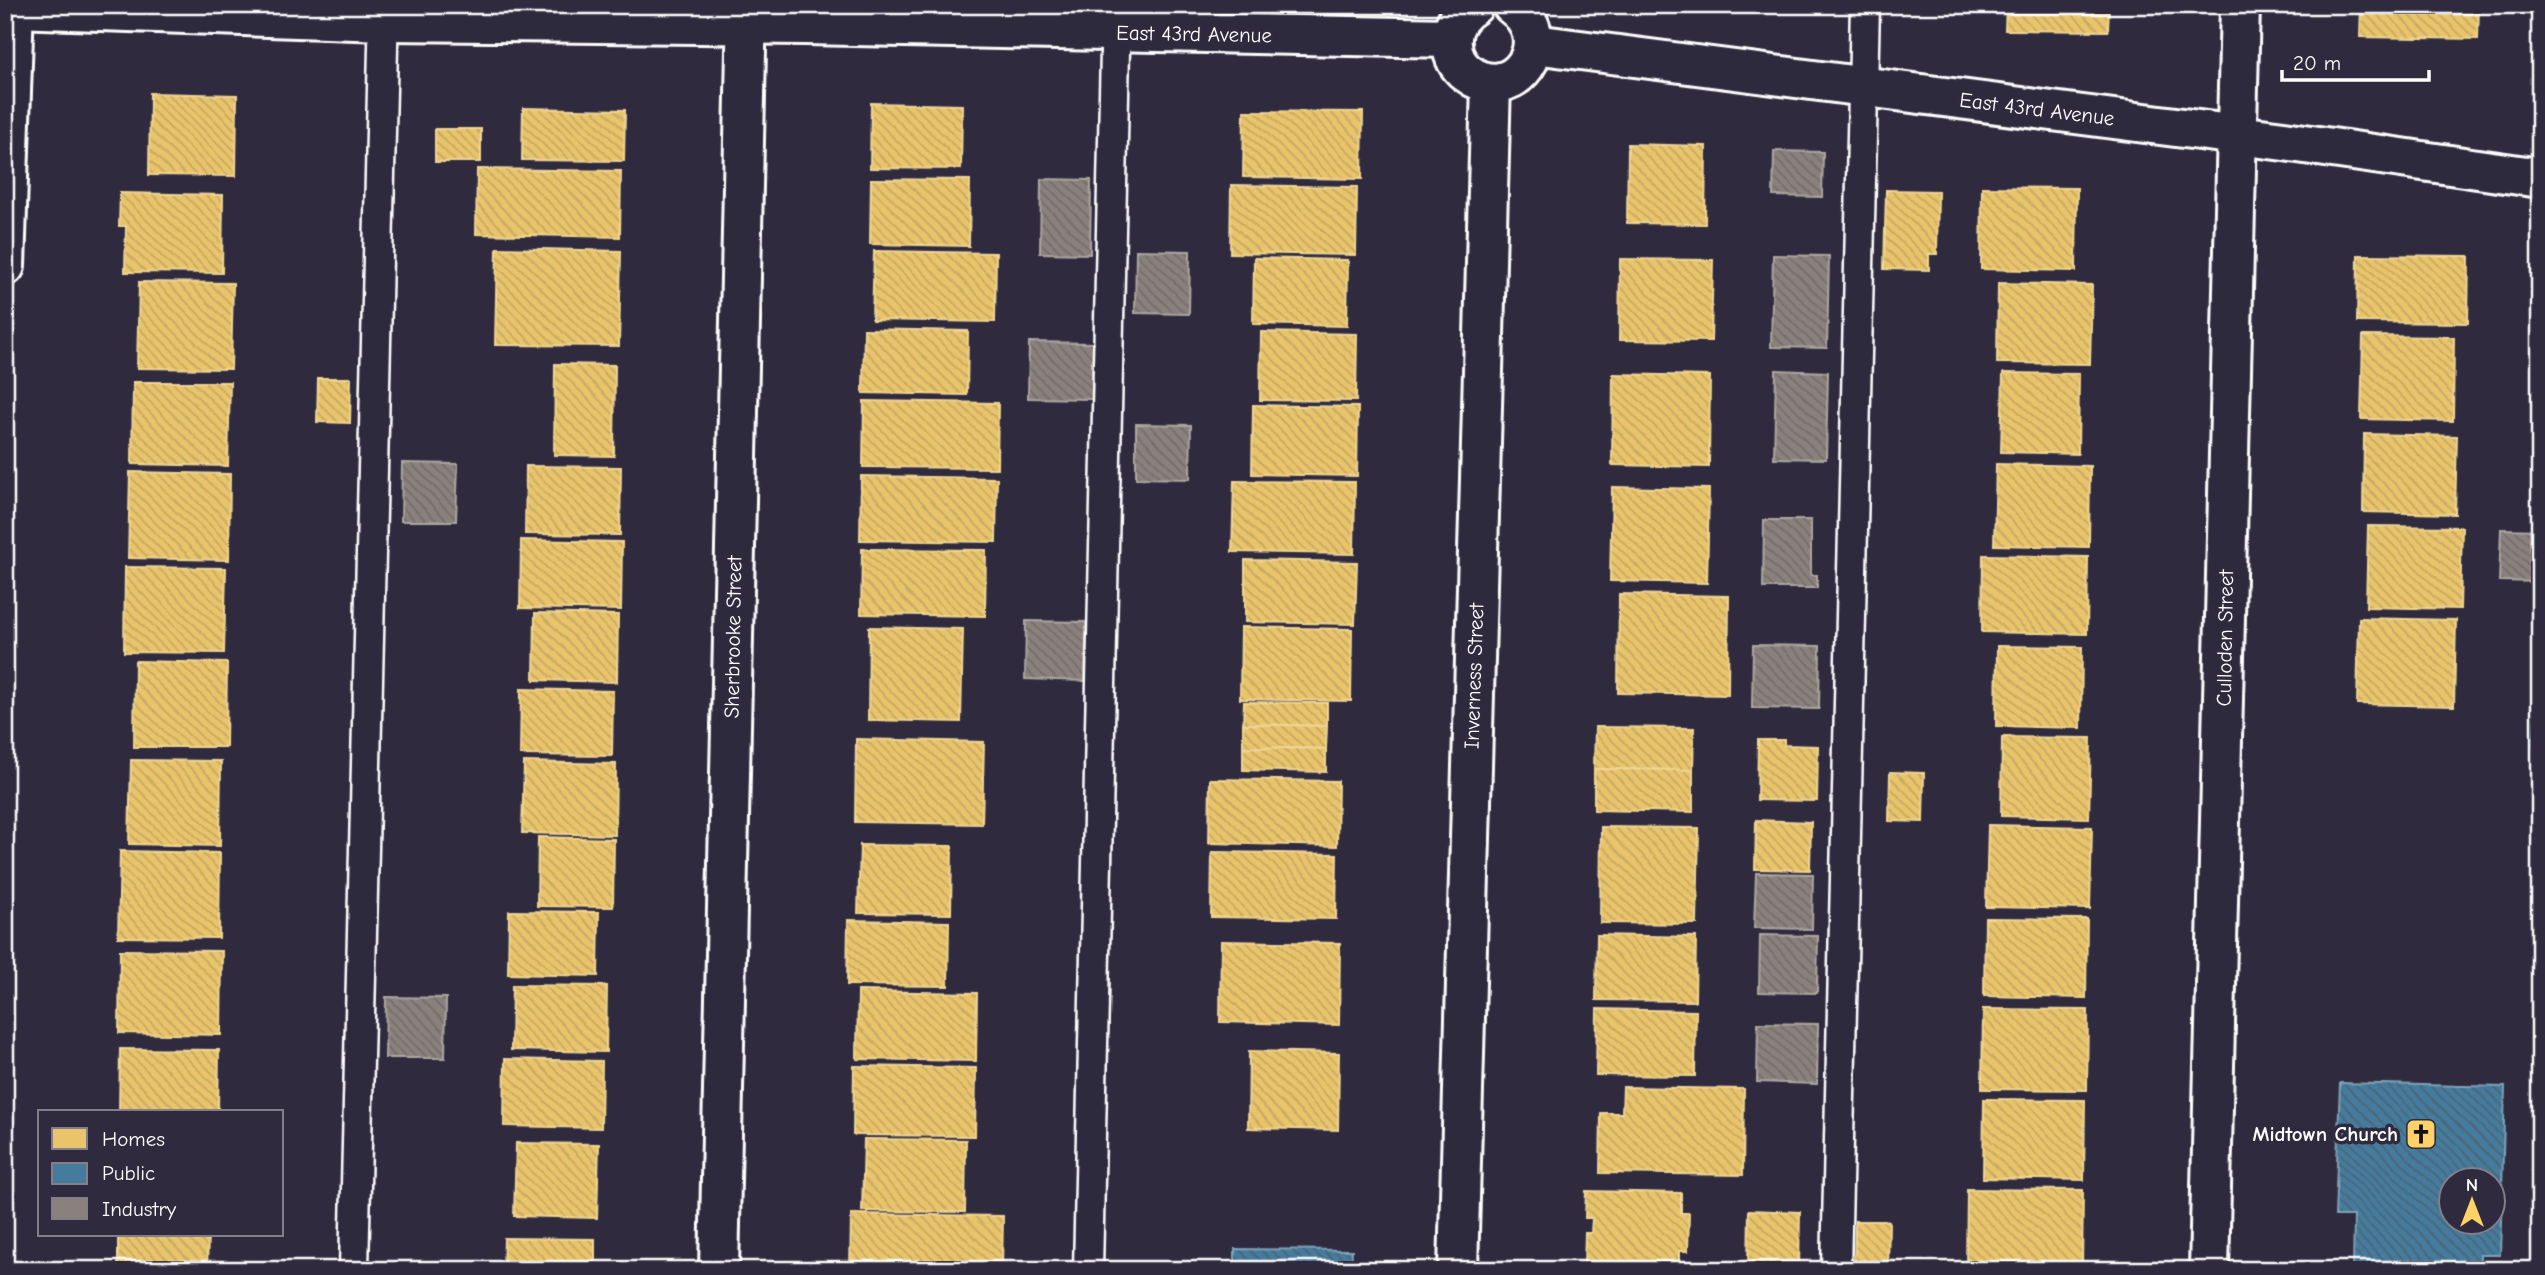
<svg xmlns="http://www.w3.org/2000/svg" width="2545" height="1275" font-family="'Comic Neue',sans-serif">
<style>
.homes{fill:url(#homes-back-hatch);stroke:#f0d697;stroke-width:2}
.public{fill:url(#public-back-hatch);stroke:#7da3ba;stroke-width:2;fill-rule:evenodd}
.industry{fill:url(#industry-back-hatch);stroke:#ada7a3;stroke-width:2}
.lines{fill:none;stroke-linecap:round;stroke-linejoin:round}
.service-casing{stroke:#fff;stroke-width:33}
.minor-casing{stroke:#fff;stroke-width:44}
.service{stroke:#2f2a3d;stroke-width:28}
.minor{stroke:#2f2a3d;stroke-width:38}
.labels{text-anchor:middle;dominant-baseline:central;stroke-width:7;stroke-linejoin:round;paint-order:stroke}
.street-label{font-size:21px;fill:#fff;stroke:#2f2a3d}
.poi-label{font-size:21px;font-weight:bold;fill:#fff;stroke:#2f2a3d;text-anchor:end}
</style>
<defs>
<pattern id="homes-back-hatch" width="6" height="6" patternUnits="userSpaceOnUse" patternTransform="scale(1.75)"><rect width="6" height="6" fill="#e9c46a"/><path d="M-1 5l2 2M0 0l6 6M5-1l2 2" fill="none" stroke="#c2a662"/></pattern>
<pattern id="public-back-hatch" width="6" height="6" patternUnits="userSpaceOnUse" patternTransform="scale(1.75)"><rect width="6" height="6" fill="#457b9d"/><path d="M-1 5l2 2M0 0l6 6M5-1l2 2" fill="none" stroke="#486474"/></pattern>
<pattern id="industry-back-hatch" width="6" height="6" patternUnits="userSpaceOnUse" patternTransform="scale(1.75)"><rect width="6" height="6" fill="#8a817c"/><path d="M-1 5l2 2M0 0l6 6M5-1l2 2" fill="none" stroke="#716c69"/></pattern>
</defs>
<rect width="100%" height="100%" fill="#2f2a3d"/>
<filter id="ink" filterUnits="userSpaceOnUse"><feTurbulence type="fractalNoise" baseFrequency=".0143" numOctaves="2"/><feDisplacementMap in="SourceGraphic" scale="14" xChannelSelector="R" yChannelSelector="G"/><feConvolveMatrix kernelMatrix="1 2 1 2 8 2 1 2 1" color-interpolation-filters="sRGB"/></filter>
<g filter="url(#ink)">
<g class="homes">
<path d="M 2006,5 L 2109,5 L 2108,31 L 2005,30 Z"/>
<path d="M 2361,5 L 2479,5 L 2478,39 L 2360,37 Z"/>
<path d="M 150,93 L 237,95 L 236,176 L 149,175 Z"/>
<path d="M 871,103 L 962,105 L 961,169 L 870,168 Z"/>
<path d="M 523,108 L 625,110 L 624,161 L 522,160 Z"/>
<path d="M 1244,111 L 1363,112 L 1362,179 L 1243,177 Z"/>
<rect x="435" y="129" width="46" height="33"/>
<path d="M 1628,144 L 1706,146 L 1705,224 L 1627,223 Z"/>
<path d="M 477,169 L 621,171 L 620,237 L 476,234 Z"/>
<path d="M 871,179 L 970,180 L 969,246 L 870,244 Z"/>
<path d="M 1231,185 L 1357,187 L 1356,255 L 1230,253 Z"/>
<path d="M 1982,187 L 2077,188 L 2076,271 L 1981,269 Z"/>
<path d="M 1886,190 L 1938,191 L 1937,254 L 1929,254 L 1929,270 L 1884,269 Z"/>
<path d="M 120,193 L 223,195 L 222,273 L 125,272 L 126,226 L 119,226 Z"/>
<path d="M 497,248 L 621,251 L 619,346 L 495,345 Z"/>
<path d="M 874,251 L 996,253 L 995,322 L 872,320 Z"/>
<path d="M 2358,255 L 2469,256 L 2468,323 L 2357,322 Z"/>
<path d="M 1254,258 L 1348,260 L 1347,326 L 1253,324 Z"/>
<path d="M 1620,259 L 1713,260 L 1711,341 L 1619,340 Z"/>
<path d="M 139,282 L 233,283 L 231,369 L 137,368 Z"/>
<path d="M 1998,283 L 2092,285 L 2090,364 L 1997,363 Z"/>
<path d="M 864,329 L 968,331 L 967,395 L 863,393 Z"/>
<path d="M 1261,332 L 1357,334 L 1356,401 L 1260,400 Z"/>
<path d="M 2363,336 L 2454,337 L 2453,421 L 2361,419 Z"/>
<path d="M 555,364 L 615,365 L 614,456 L 554,455 Z"/>
<path d="M 2003,373 L 2079,374 L 2078,454 L 2001,452 Z"/>
<path d="M 1613,374 L 1710,376 L 1709,467 L 1612,465 Z"/>
<path d="M 318,378 L 351,378 L 350,423 L 317,422 Z"/>
<path d="M 133,382 L 230,382 L 228,466 L 132,464 Z"/>
<path d="M 864,401 L 998,403 L 997,468 L 863,467 Z"/>
<path d="M 1253,405 L 1358,407 L 1357,476 L 1252,474 Z"/>
<path d="M 2364,434 L 2457,436 L 2455,514 L 2363,512 Z"/>
<path d="M 1996,464 L 2090,466 L 2089,547 L 1994,545 Z"/>
<path d="M 526,466 L 621,467 L 620,535 L 525,534 Z"/>
<path d="M 130,472 L 230,474 L 229,560 L 128,558 Z"/>
<path d="M 861,476 L 997,478 L 996,542 L 860,540 Z"/>
<path d="M 1234,481 L 1355,482 L 1354,554 L 1232,552 Z"/>
<path d="M 1612,487 L 1709,489 L 1707,583 L 1610,581 Z"/>
<path d="M 2368,526 L 2462,527 L 2460,609 L 2366,607 Z"/>
<path d="M 521,540 L 622,542 L 621,610 L 520,608 Z"/>
<path d="M 862,549 L 986,550 L 985,616 L 861,614 Z"/>
<path d="M 1983,555 L 2088,557 L 2087,634 L 1982,632 Z"/>
<path d="M 1245,560 L 1357,562 L 1355,624 L 1245,622 Z"/>
<path d="M 125,567 L 226,568 L 224,653 L 124,652 Z"/>
<path d="M 1619,594 L 1729,596 L 1728,695 L 1618,693 Z"/>
<path d="M 535,613 L 618,615 L 617,682 L 534,680 Z"/>
<path d="M 2359,618 L 2456,620 L 2454,706 L 2357,704 Z"/>
<path d="M 869,627 L 963,629 L 961,722 L 868,720 Z"/>
<path d="M 1241,627 L 1352,629 L 1351,701 L 1240,699 Z"/>
<path d="M 1997,646 L 2082,647 L 2081,728 L 1996,726 Z"/>
<path d="M 135,661 L 227,663 L 226,747 L 134,747 Z"/>
<path d="M 521,689 L 613,691 L 612,756 L 520,755 Z"/>
<path d="M 1244,702 L 1327,703 L 1327,726 L 1243,724 Z"/>
<path d="M 1243,724 L 1327,726 L 1326,749 L 1243,747 Z"/>
<path d="M 1595,727 L 1694,728 L 1693,770 L 1594,769 Z"/>
<path d="M 2002,737 L 2091,738 L 2089,818 L 2001,816 Z"/>
<path d="M 856,739 L 984,742 L 982,824 L 855,822 Z"/>
<path d="M 1758,740 L 1784,740 L 1784,745 L 1818,746 L 1817,801 L 1757,800 Z"/>
<path d="M 1243,747 L 1326,749 L 1326,772 L 1243,770 Z"/>
<path d="M 131,760 L 221,761 L 220,846 L 129,844 Z"/>
<path d="M 524,762 L 616,764 L 615,835 L 522,833 Z"/>
<path d="M 1594,769 L 1693,770 L 1693,812 L 1594,810 Z"/>
<path d="M 1890,772 L 1924,773 L 1923,822 L 1889,821 Z"/>
<path d="M 1210,779 L 1338,781 L 1337,846 L 1209,843 Z"/>
<path d="M 1756,820 L 1811,822 L 1810,870 L 1755,869 Z"/>
<path d="M 1988,825 L 2092,827 L 2090,909 L 1986,907 Z"/>
<path d="M 1601,827 L 1699,828 L 1697,924 L 1600,923 Z"/>
<path d="M 538,837 L 614,839 L 613,907 L 537,906 Z"/>
<path d="M 860,845 L 952,846 L 951,914 L 858,913 Z"/>
<path d="M 120,851 L 220,853 L 219,938 L 118,937 Z"/>
<path d="M 1212,852 L 1337,854 L 1336,919 L 1211,917 Z"/>
<path d="M 509,911 L 599,912 L 598,976 L 508,974 Z"/>
<path d="M 1985,918 L 2087,919 L 2086,998 L 1984,996 Z"/>
<path d="M 848,920 L 949,922 L 948,986 L 847,985 Z"/>
<path d="M 1597,935 L 1696,937 L 1695,1001 L 1596,1000 Z"/>
<path d="M 1221,941 L 1340,943 L 1339,1025 L 1220,1022 Z"/>
<path d="M 120,950 L 222,951 L 221,1035 L 119,1033 Z"/>
<path d="M 512,985 L 607,986 L 606,1052 L 511,1050 Z"/>
<path d="M 858,991 L 977,993 L 976,1061 L 857,1059 Z"/>
<path d="M 1597,1009 L 1696,1011 L 1695,1076 L 1596,1075 Z"/>
<path d="M 1983,1009 L 2088,1010 L 2087,1090 L 1982,1089 Z"/>
<path d="M 120,1049 L 219,1050 L 218,1112 L 119,1112 Z"/>
<path d="M 1249,1051 L 1339,1053 L 1338,1130 L 1248,1128 Z"/>
<path d="M 505,1059 L 602,1061 L 601,1128 L 504,1126 Z"/>
<path d="M 854,1066 L 976,1068 L 975,1136 L 853,1135 Z"/>
<path d="M 1623,1087 L 1744,1089 L 1743,1175 L 1600,1173 L 1601,1113 L 1622,1113 Z"/>
<path d="M 1984,1099 L 2085,1100 L 2084,1180 L 1983,1178 Z"/>
<path d="M 864,1139 L 966,1140 L 965,1212 L 862,1211 Z"/>
<path d="M 516,1143 L 599,1144 L 597,1218 L 514,1216 Z"/>
<path d="M 1967,1189 L 2083,1190 L 2082,1270 L 1966,1270 Z"/>
<path d="M 1586,1191 L 1681,1193 L 1681,1213 L 1689,1213 L 1688,1251 L 1679,1251 L 1679,1268 L 1584,1266 L 1585,1233 L 1591,1233 L 1592,1218 L 1585,1218 Z"/>
<path d="M 1749,1210 L 1800,1212 L 1799,1269 L 1748,1268 Z"/>
<path d="M 851,1214 L 1003,1216 L 1002,1270 L 850,1270 Z"/>
<path d="M 1855,1221 L 1889,1221 L 1888,1270 L 1854,1270 Z"/>
<path d="M 118,1235 L 208,1235 L 207,1270 L 118,1270 Z"/>
<path d="M 504,1238 L 595,1239 L 595,1270 L 503,1270 Z"/>
</g>
<g class="public">
<path d="M 2535,718 L 2540,718 L 2540,748 L 2534,747 Z"/>
<path d="M 2340,1083 L 2505,1087 L 2500,1255 L 2480,1255 L 2480,1270 L 2353,1270 L 2354,1216 L 2335,1216 ZM 2450,1180 L 2492,1180 L 2492,1222 L 2450,1222 Z"/>
<path d="M 1235,1249 L 1352,1250 L 1351,1270 L 1235,1270 Z"/>
</g>
<g class="industry">
<path d="M 1774,151 L 1823,152 L 1822,197 L 1773,196 Z"/>
<path d="M 1041,179 L 1091,180 L 1090,254 L 1040,253 Z"/>
<path d="M 1136,250 L 1190,251 L 1189,314 L 1135,313 Z"/>
<path d="M 1773,255 L 1829,256 L 1827,348 L 1771,347 Z"/>
<path d="M 1029,342 L 1093,343 L 1092,399 L 1028,398 Z"/>
<path d="M 1776,370 L 1828,372 L 1826,459 L 1774,458 Z"/>
<path d="M 1136,424 L 1191,425 L 1190,479 L 1136,478 Z"/>
<path d="M 402,463 L 458,464 L 456,521 L 401,521 Z"/>
<path d="M 1764,520 L 1811,520 L 1811,575 L 1817,575 L 1817,588 L 1763,588 Z"/>
<path d="M 2501,529 L 2540,530 L 2540,582 L 2499,581 Z"/>
<path d="M 1026,621 L 1086,622 L 1085,681 L 1025,679 Z"/>
<path d="M 1753,645 L 1820,646 L 1819,709 L 1752,708 Z"/>
<path d="M 1756,873 L 1813,874 L 1812,929 L 1754,928 Z"/>
<path d="M 1760,935 L 1818,936 L 1817,993 L 1759,992 Z"/>
<path d="M 386,997 L 446,998 L 445,1058 L 385,1058 Z"/>
<path d="M 1758,1023 L 1818,1024 L 1817,1084 L 1757,1082 Z"/>
</g>
<g class="lines">
<g class="service-casing">
<g id="service">
<path d="M 354,1270 L 384,5"/>
<path d="M 1088,1270 L 1116,5"/>
<path d="M 1836,1270 L 1865,5"/>
</g>
</g>
<g class="minor-casing">
<g id="minor">
<path d="M 1474,5 C 1459,14 1450,27 1452,45 C 1453,57 1458,66 1467,73 C 1512,108 1562,41 1512,5"/>
<path d="M 14,8 L 384,21 L 805,25 L 1451,38"/>
<path d="M 1534,44 L 2284,141 L 2540,178"/>
<path d="M 5,266 L 14,5"/>
<path d="M 719,1270 L 747,5"/>
<path d="M 1458,1270 L 1491,83"/>
<path d="M 2209,1270 L 2240,5"/>
</g>
</g>
<use href="#service" class="service"/>
<use href="#minor" class="minor"/>
</g>
</g>
<defs>
<g id="church-square" transform="scale(1.575)"><rect x="-9" y="-9" width="18" height="18" rx="4" fill="#ffd166" stroke="#2f2a3d"/><path d="M-1.2-6h2.4v3.5h3.3v2.4h-3.3V6h-2.4V-.1h-3.3v-2.4h3.3Z" fill="#111"/></g>
</defs>
<g fill-rule="evenodd">
<use href="#church-square" x="2421" y="1134"/>
</g>
<g class="labels">
<g class="street-label">
<text transform="translate(1194 34) rotate(1)">East 43rd Avenue</text>
<text transform="translate(2037 109) rotate(7)">East 43rd Avenue</text>
<text transform="translate(733 637) rotate(-89)">Sherbrooke Street</text>
<text transform="translate(2225 638) rotate(-89)">Culloden Street</text>
<text transform="translate(1474 676) rotate(-88)">Inverness Street</text>
</g>
<g class="poi-label">
<text x="2398" y="1134">Midtown Church</text>
</g>
</g>
<rect width="2545" height="1275" fill="none" stroke="#2f2a3d" stroke-width="28"/>
<rect x="14" y="14" width="2517" height="1247" fill="none" stroke="#fff" stroke-width="2.5" filter="url(#ink)"/>
<rect x="38" y="1110" width="245" height="126" fill="#2f2a3d" stroke="#827f8b" stroke-width="2"/>
<rect x="52" y="1128" width="35" height="21" fill="#e9c46a" stroke="#827f8b" stroke-width="2"/>
<text x="102" y="1146" font-size="21" fill="#ffffff">Homes</text>
<rect x="52" y="1163" width="35" height="21" fill="#457b9d" stroke="#827f8b" stroke-width="2"/>
<text x="102" y="1180" font-size="21" fill="#ffffff">Public</text>
<rect x="52" y="1198" width="35" height="21" fill="#8a817c" stroke="#827f8b" stroke-width="2"/>
<text x="102" y="1216" font-size="21" fill="#ffffff">Industry</text>
<g transform="translate(2472 1201)"><circle r="33" fill="#2f2a3d" stroke="#827f8b" stroke-width="2"/>
<path d="M0-5L12 26L0 18L-12 26Z" fill="#ffd166"/>
<text y="-10" font-size="19" font-weight="bold" text-anchor="middle" fill="#ffffff">N</text>
</g>
<path d="M2282 70v10h147v-10" fill="none" stroke="#ffffff" stroke-width="3.5"/>
<text x="2293" y="70" font-size="21" fill="#ffffff" stroke="#2f2a3d" stroke-width="5" paint-order="stroke">20 m</text>
</svg>
